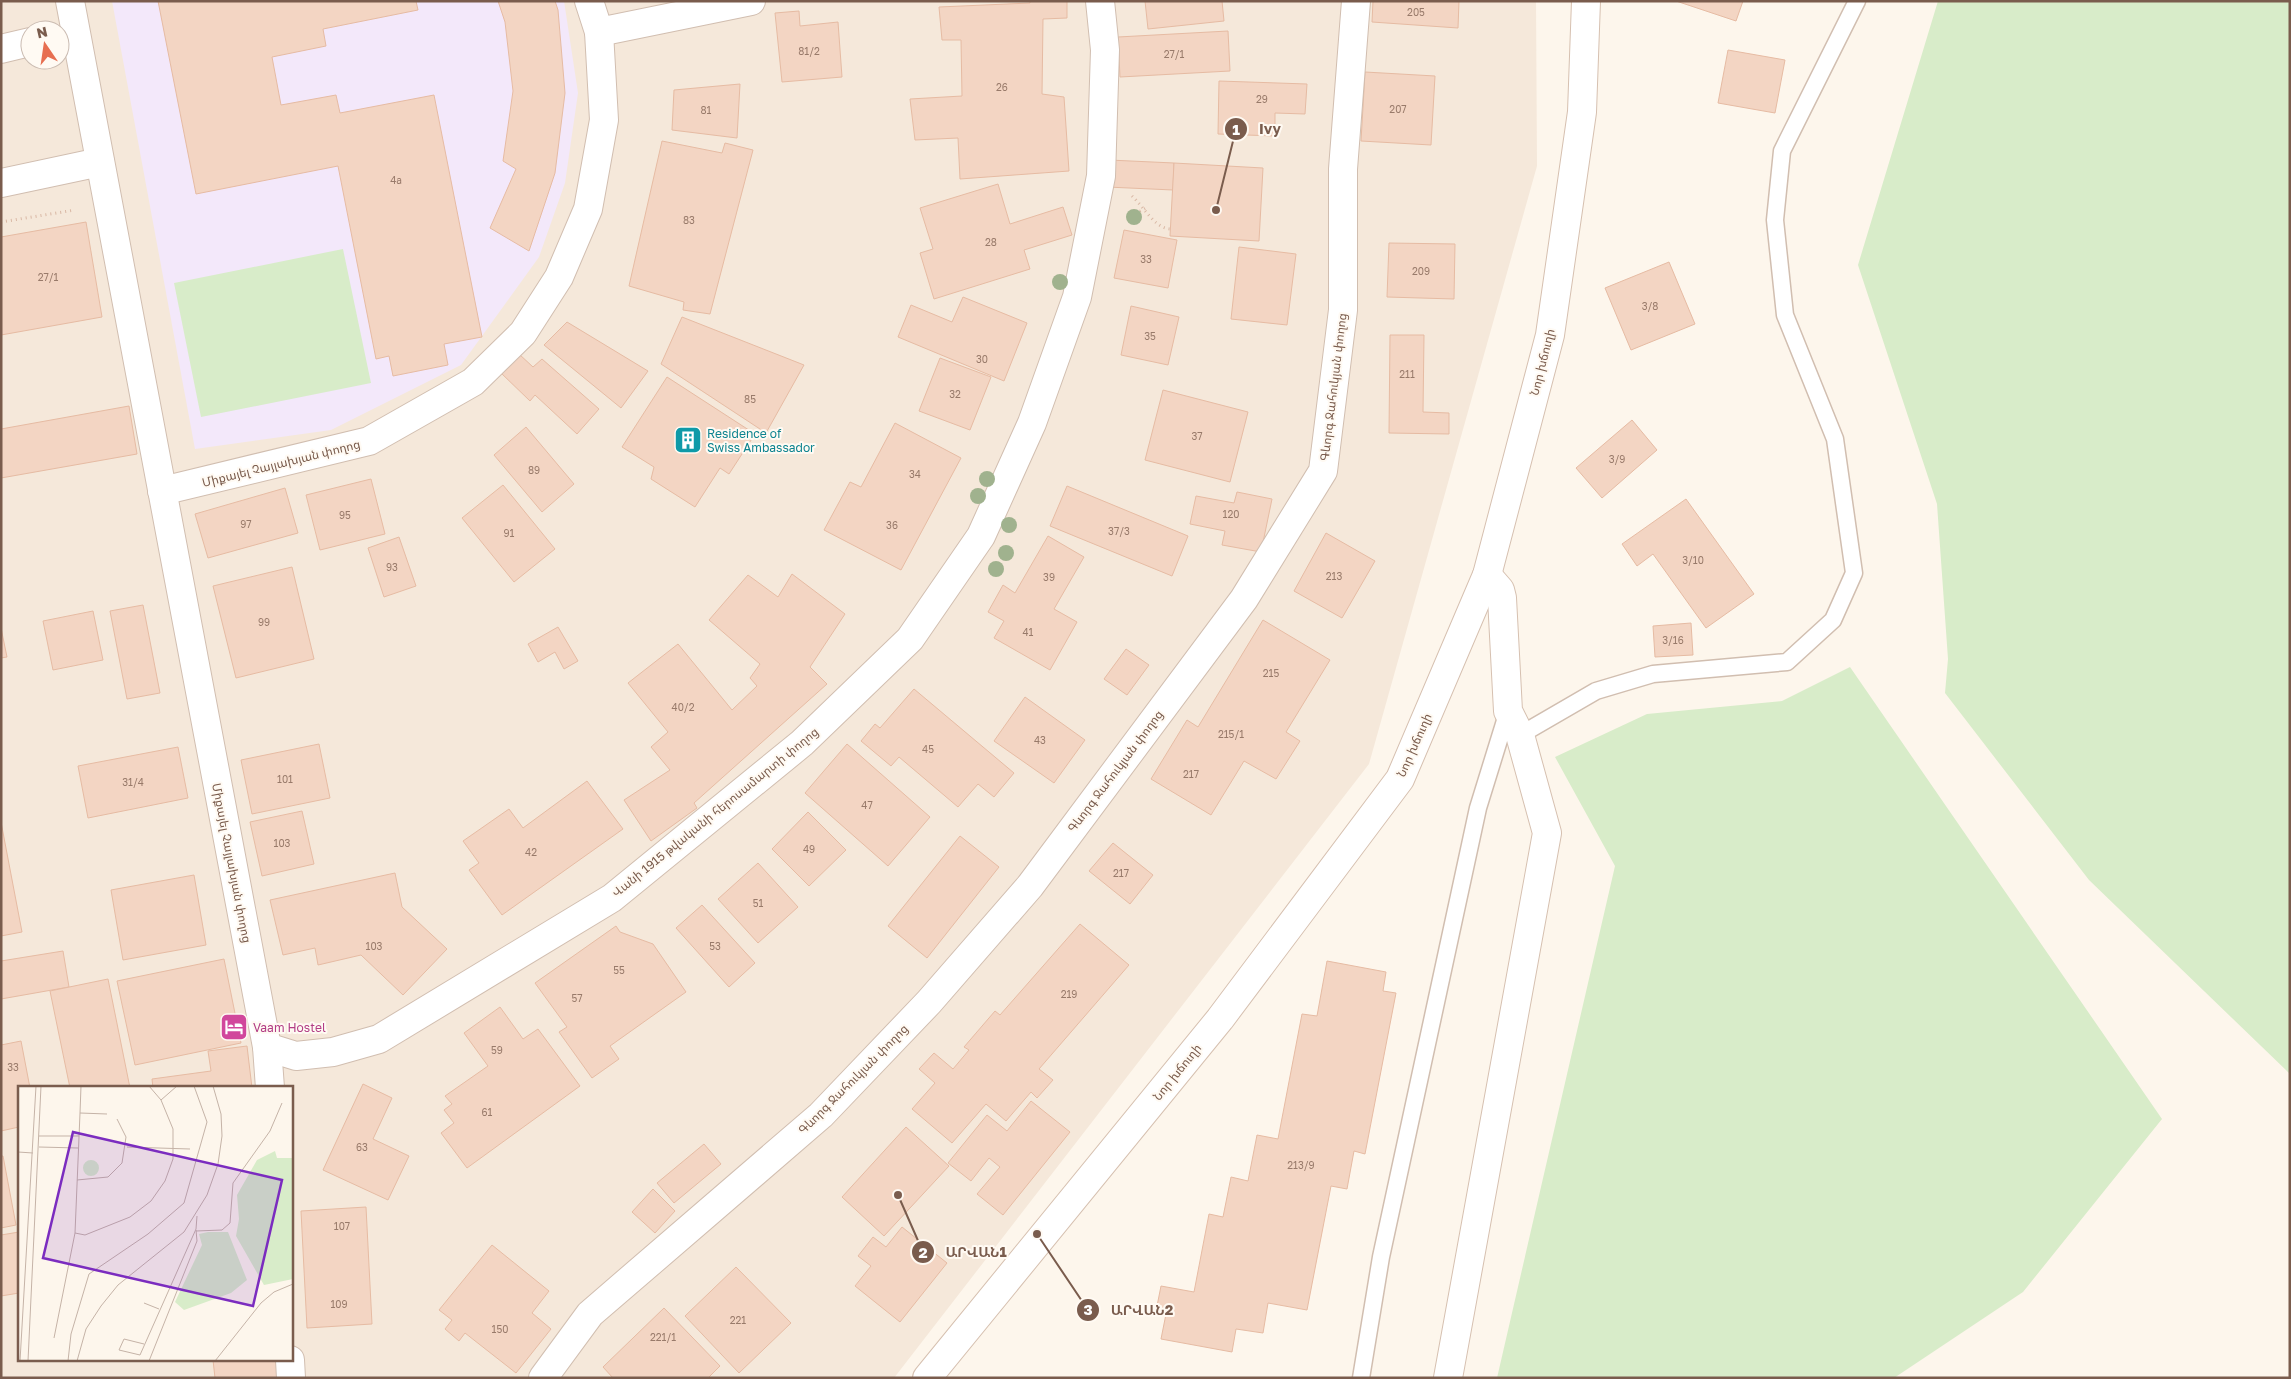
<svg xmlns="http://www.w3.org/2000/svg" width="2291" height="1379" font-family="'Golos Text','Noto Sans Armenian',sans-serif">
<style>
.residential{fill:#f5e8da;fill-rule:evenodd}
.education{fill:#f3e8fa}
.green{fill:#d8ecc9}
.building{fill:#f3d5c3;stroke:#e6bba3}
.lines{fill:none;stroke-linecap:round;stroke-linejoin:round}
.lane-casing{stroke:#d1beb0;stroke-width:19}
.street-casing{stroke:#d1beb0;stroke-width:30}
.secondary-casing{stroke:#d6c0b0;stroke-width:30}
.path{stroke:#d9b8a5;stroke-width:3;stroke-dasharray:1 4;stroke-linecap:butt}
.lane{stroke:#fff;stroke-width:16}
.street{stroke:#fff;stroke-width:28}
.secondary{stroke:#fff;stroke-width:28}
.tree{fill:#a0b28e}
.labels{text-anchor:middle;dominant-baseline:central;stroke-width:4;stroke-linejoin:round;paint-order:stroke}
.number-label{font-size:10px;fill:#987a6a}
.street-label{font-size:12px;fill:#7a5c4d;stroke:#fffaf3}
.culture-label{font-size:12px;fill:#0d838f;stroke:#fffaf3;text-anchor:start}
.hotel-label{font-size:12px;fill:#b23c85;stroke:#fffaf3;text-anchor:start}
.inset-road{fill:none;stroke:#c5b3a7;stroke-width:1}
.view{fill:#7b2cbf;fill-opacity:0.15;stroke:#7b2cbf;stroke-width:2.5}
.inset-edge{fill:none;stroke:#7a5c4d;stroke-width:2.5}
.leader{fill:none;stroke:#7a5c4d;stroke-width:2}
.callout-dot{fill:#7a5c4d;stroke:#fffaf3;stroke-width:2}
.mark-label{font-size:15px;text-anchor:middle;font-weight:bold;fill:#fff}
.callout-label{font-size:14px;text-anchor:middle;font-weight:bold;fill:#7a5c4d;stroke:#fffaf3;stroke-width:4;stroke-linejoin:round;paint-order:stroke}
</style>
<rect width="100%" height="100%" fill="#fdf6ec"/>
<path class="residential" d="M 1,1 L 1536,1 L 1537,166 L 1369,764 L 894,1378 L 1,1378 ZM 30,30 L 60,30 L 60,60 L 30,60 ZM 19,1088 L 291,1088 L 291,1360 L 19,1360 Z"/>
<path class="education" d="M 112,1 L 564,1 L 578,93 L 565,183 L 539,257 L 461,365 L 331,430 L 195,449 Z"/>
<g class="green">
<path d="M 1938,1 L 2290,1 L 2290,1074 L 2089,880 L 1945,693 L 1948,659 L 1937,504 L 1858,265 Z"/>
<path d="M 343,249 L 371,383 L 201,417 L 174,283 Z"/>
<path d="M 1850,667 L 2162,1119 L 2023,1292 L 1894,1378 L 1497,1378 L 1615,866 L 1555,757 L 1647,714 L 1782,701 Z"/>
</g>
<g class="building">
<path d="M 158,1 L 416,1 L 418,10 L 323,29 L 326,46 L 272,57 L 281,105 L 336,95 L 340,113 L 434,95 L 482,337 L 444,344 L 448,365 L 393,376 L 389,356 L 376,359 L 338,166 L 196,194 Z"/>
<path d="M 498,1 L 555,1 L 558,10 L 565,93 L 555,173 L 529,251 L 490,228 L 516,169 L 503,161 L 513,91 L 505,22 Z"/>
<path d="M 1030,1 L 1067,1 L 1067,18 L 1043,19 L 1042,94 L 1064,97 L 1069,171 L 960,179 L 958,138 L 915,140 L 910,99 L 962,96 L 961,40 L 942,40 L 939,7 L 1030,3 Z"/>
<path d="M 1145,1 L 1222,1 L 1224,21 L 1148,29 Z"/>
<path d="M 1373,1 L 1459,1 L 1458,28 L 1372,22 Z"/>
<path d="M 1676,1 L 1743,1 L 1736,21 Z"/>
<path d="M 799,11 L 800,26 L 838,22 L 842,77 L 782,82 L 775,13 Z"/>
<path d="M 1228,31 L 1230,71 L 1120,77 L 1118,37 Z"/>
<path d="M 1728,50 L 1785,60 L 1775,113 L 1718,103 Z"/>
<path d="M 1365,72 L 1435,76 L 1431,145 L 1361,141 Z"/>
<path d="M 1219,81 L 1307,84 L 1305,114 L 1275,113 L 1275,136 L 1218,134 Z"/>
<path d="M 740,84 L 737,138 L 672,130 L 674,90 Z"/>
<path d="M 662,141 L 722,153 L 725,143 L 753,150 L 710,314 L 683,310 L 684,302 L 629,286 Z"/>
<path d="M 1109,160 L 1174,163 L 1173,190 L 1107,187 Z"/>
<path d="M 1174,163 L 1263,168 L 1259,241 L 1170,236 Z"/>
<path d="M 998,184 L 1010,224 L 1063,207 L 1072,235 L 1024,250 L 1030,269 L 934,299 L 920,253 L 933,249 L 920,208 Z"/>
<path d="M 86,222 L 102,317 L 1,335 L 1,237 Z"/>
<path d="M 1124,230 L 1177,240 L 1168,288 L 1114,278 Z"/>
<path d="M 1389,243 L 1455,244 L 1454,299 L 1387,297 Z"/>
<path d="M 1239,247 L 1296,254 L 1287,325 L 1231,319 Z"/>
<path d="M 1669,262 L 1695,324 L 1631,350 L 1605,288 Z"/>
<path d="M 963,297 L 1027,323 L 1004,381 L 898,337 L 911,305 L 952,322 Z"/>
<path d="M 1131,306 L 1179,317 L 1168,365 L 1121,355 Z"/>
<path d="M 682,317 L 804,365 L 766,433 L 661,364 Z"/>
<path d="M 567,322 L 648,371 L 621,408 L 544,345 Z"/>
<path d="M 1390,335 L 1424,335 L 1423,412 L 1449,413 L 1449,434 L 1389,433 Z"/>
<path d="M 519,354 L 533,367 L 542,359 L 599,409 L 577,434 L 535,395 L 530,401 L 501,373 Z"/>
<path d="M 940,358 L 991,377 L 970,430 L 919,411 Z"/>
<path d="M 667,377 L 755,434 L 729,474 L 720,468 L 695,507 L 651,479 L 654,467 L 622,447 Z"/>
<path d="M 1163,390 L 1248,412 L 1230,482 L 1145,460 Z"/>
<path d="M 129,406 L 137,454 L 1,478 L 1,429 Z"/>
<path d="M 1632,420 L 1657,450 L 1602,498 L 1576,468 Z"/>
<path d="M 895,423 L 961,458 L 901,570 L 824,530 L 850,482 L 861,487 Z"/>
<path d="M 526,427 L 574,484 L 542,512 L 494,455 Z"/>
<path d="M 371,479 L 385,534 L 320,550 L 306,495 Z"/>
<path d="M 503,485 L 555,549 L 514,582 L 462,518 Z"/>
<path d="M 1067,486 L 1188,536 L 1172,576 L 1050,526 Z"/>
<path d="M 285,488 L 298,533 L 208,558 L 195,514 Z"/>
<path d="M 1237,492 L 1272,499 L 1261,552 L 1222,545 L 1225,531 L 1190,524 L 1196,496 L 1234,503 Z"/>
<path d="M 1686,499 L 1754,594 L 1706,628 L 1653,554 L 1637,566 L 1622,544 Z"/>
<path d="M 1326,533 L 1375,561 L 1342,618 L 1294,591 Z"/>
<path d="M 1048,536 L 1084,557 L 1054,609 L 1077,622 L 1050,670 L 994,638 L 1004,621 L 988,612 L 1003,585 L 1015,593 Z"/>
<path d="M 399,537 L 416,586 L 384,597 L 368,548 Z"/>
<path d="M 292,567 L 314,659 L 236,678 L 213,586 Z"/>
<path d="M 792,574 L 845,614 L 810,667 L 827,684 L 694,803 L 697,808 L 651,841 L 624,800 L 670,770 L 651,747 L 668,732 L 628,683 L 678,644 L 732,710 L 757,686 L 750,678 L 760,664 L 709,620 L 748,575 L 778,597 Z"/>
<path d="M 143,605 L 160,693 L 127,699 L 110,611 Z"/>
<path d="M 93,611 L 103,660 L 53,670 L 43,621 Z"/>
<path d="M 1263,620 L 1330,660 L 1286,732 L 1300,741 L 1276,779 L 1244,761 L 1211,815 L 1151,779 L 1187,720 L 1198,727 Z"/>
<path d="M 1691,623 L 1693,655 L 1655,657 L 1653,626 Z"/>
<path d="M 558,627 L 578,661 L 564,669 L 555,652 L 538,662 L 528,644 Z"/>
<path d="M 1,628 L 7,657 L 1,658 Z"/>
<path d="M 1126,649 L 1149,665 L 1127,695 L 1104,679 Z"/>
<path d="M 914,689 L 1014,773 L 994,797 L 978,784 L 958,807 L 899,757 L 891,766 L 861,741 L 875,724 L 880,728 Z"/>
<path d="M 1025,697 L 1085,740 L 1054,783 L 994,741 Z"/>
<path d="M 319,744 L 330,798 L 252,814 L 241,760 Z"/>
<path d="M 847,744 L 930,817 L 888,866 L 805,793 Z"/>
<path d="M 178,747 L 188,798 L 88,818 L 78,766 Z"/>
<path d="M 587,781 L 623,829 L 502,915 L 469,870 L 479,863 L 463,841 L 509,809 L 523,828 Z"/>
<path d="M 302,811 L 314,864 L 262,876 L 250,822 Z"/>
<path d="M 808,812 L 846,850 L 809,886 L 772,849 Z"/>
<path d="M 1,822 L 22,932 L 1,936 Z"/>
<path d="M 960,836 L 999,867 L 927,958 L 888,926 Z"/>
<path d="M 1113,843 L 1153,875 L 1130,904 L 1089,871 Z"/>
<path d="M 758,863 L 798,907 L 758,943 L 718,899 Z"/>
<path d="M 395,873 L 402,907 L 447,949 L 403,995 L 361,955 L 318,965 L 315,948 L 283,955 L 270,900 Z"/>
<path d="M 194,875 L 206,945 L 123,960 L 111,890 Z"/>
<path d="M 702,905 L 755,963 L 729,987 L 676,928 Z"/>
<path d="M 1080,924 L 1129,965 L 1039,1069 L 1053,1080 L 1037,1098 L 1031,1092 L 1006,1121 L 986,1104 L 952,1143 L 912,1109 L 935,1083 L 919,1069 L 934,1053 L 953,1069 L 969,1050 L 964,1047 L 995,1011 L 1000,1015 Z"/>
<path d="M 616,926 L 620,932 L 653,944 L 686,992 L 610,1046 L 619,1059 L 592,1078 L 559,1032 L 567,1027 L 535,983 Z"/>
<path d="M 63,951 L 69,987 L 1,999 L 1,961 Z"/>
<path d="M 224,959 L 241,1043 L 135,1065 L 117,981 Z"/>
<path d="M 1327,961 L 1386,972 L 1383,991 L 1396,993 L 1365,1154 L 1354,1151 L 1347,1189 L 1331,1186 L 1307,1310 L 1268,1303 L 1263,1333 L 1236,1329 L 1232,1352 L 1161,1339 L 1166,1314 L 1156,1311 L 1161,1286 L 1194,1292 L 1209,1214 L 1223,1217 L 1231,1177 L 1248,1181 L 1257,1135 L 1278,1139 L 1302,1014 L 1317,1016 Z"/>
<path d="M 108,979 L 130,1088 L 70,1088 L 50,991 Z"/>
<path d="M 500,1007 L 523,1039 L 538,1029 L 580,1086 L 467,1168 L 441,1133 L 454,1123 L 444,1110 L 452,1104 L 445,1096 L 488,1066 L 464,1033 Z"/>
<path d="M 21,1041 L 30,1088 L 19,1088 L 19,1127 L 1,1131 L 1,1045 Z"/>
<path d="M 247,1046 L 252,1088 L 153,1088 L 152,1079 L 211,1071 L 208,1051 Z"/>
<path d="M 363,1084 L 392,1098 L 373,1139 L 409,1156 L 388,1200 L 323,1170 Z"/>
<path d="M 1031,1101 L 1070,1132 L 1003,1215 L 977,1194 L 1000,1167 L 989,1158 L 971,1181 L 948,1163 L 987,1115 L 1007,1131 Z"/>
<path d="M 906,1127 L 949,1166 L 884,1236 L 842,1197 Z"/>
<path d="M 704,1144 L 721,1164 L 674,1203 L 657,1183 Z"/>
<path d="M 1,1156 L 3,1156 L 16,1225 L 1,1228 Z"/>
<path d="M 653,1189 L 675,1211 L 655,1233 L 632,1212 Z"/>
<path d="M 366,1207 L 372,1324 L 307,1328 L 301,1211 Z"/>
<path d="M 902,1227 L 947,1263 L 900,1322 L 855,1286 L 871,1266 L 858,1256 L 873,1237 L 886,1247 Z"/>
<path d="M 19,1232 L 19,1293 L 1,1296 L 1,1235 Z"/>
<path d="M 492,1245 L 549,1291 L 532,1313 L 551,1329 L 516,1373 L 465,1333 L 459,1341 L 445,1329 L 452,1320 L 439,1310 Z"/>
<path d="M 736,1267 L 791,1323 L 739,1373 L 685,1316 Z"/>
<path d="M 664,1308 L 720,1366 L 708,1378 L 613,1378 L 603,1367 Z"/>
<path d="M 213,1360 L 278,1360 L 280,1378 L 215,1378 Z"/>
</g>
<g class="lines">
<g class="lane-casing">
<g id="lane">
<path d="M 1520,735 L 1596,691 L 1653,674 L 1787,662 L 1833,620 L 1854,573 L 1835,439 L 1785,315 L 1775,220 L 1782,151 L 1857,1"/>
<path d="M 1361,1378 L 1381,1257 L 1478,808 L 1508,711"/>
</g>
</g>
<g class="street-casing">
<g id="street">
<path d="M 70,1 L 267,1047 L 270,1088"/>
<path d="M 599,32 L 751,1"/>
<path d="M 1,49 L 30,42"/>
<path d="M 1,183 L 100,162"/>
<path d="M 162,491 L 369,441 L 473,382 L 523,333 L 559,277 L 588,209 L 604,120 L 599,32 L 589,1"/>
<path d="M 267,1047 L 296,1056 L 333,1052 L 379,1039 L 612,898 L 802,743 L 910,639 L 981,536 L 1032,423 L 1077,297 L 1101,176 L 1105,50 L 1100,1"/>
<path d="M 290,1360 L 291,1378"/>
<path d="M 543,1378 L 590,1314 L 821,1115 L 929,1002 L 1030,886 L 1244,599 L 1323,471 L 1343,310 L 1343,169 L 1356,1"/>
</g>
</g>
<g class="secondary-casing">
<g id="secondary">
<path d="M 927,1378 L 1220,1019 L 1400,779 L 1487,575 L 1550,335 L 1582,112 L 1586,1"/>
<path d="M 1448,1378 L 1547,833 L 1520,735 L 1508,711 L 1502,598 L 1500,590 L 1487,575"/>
</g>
</g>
<g class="path">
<path d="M 1132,196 C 1144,207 1155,229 1171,229"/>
<path d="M 1131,216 L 1146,208"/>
<path d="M 1,222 L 75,210"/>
</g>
<use href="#lane" class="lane"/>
<use href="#street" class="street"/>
<use href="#secondary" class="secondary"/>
</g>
<g class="tree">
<circle cx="1134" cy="217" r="8"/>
<circle cx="1060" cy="282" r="8"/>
<circle cx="987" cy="479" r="8"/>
<circle cx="978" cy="496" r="8"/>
<circle cx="1009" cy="525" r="8"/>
<circle cx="1006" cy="553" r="8"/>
<circle cx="996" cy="569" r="8"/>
</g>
<defs>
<g id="building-square" transform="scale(1.4375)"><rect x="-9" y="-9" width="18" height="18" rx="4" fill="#0f9aa8" stroke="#fffaf3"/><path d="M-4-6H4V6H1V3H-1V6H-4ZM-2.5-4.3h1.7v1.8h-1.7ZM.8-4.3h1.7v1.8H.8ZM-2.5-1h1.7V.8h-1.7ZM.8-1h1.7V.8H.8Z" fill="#fff"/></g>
<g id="hotel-square" transform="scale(1.4375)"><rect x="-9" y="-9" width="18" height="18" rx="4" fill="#d1479c" stroke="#fffaf3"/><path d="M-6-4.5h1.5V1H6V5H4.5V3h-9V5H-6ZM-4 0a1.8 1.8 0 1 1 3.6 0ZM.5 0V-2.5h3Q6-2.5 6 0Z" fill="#fff"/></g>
</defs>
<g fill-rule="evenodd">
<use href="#building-square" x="688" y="440"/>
<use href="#hotel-square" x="234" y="1027"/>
</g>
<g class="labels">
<g class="number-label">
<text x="1416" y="12">205</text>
<text x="809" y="51">81/2</text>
<text x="1174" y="54">27/1</text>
<text x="1002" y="87">26</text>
<text x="1262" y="99">29</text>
<text x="1398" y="109">207</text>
<text x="706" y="110">81</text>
<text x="396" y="180">4a</text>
<text x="689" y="220">83</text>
<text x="991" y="242">28</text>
<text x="1146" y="259">33</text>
<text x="1421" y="271">209</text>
<text x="48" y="277">27/1</text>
<text x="1650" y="306">3/8</text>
<text x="1150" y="336">35</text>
<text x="982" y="359">30</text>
<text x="1407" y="374">211</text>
<text x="955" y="394">32</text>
<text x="750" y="399">85</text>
<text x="1197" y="436">37</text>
<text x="1617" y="459">3/9</text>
<text x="534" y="470">89</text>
<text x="915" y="474">34</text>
<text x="1231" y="514">120</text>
<text x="345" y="515">95</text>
<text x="246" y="524">97</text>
<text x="892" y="525">36</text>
<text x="1119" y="531">37/3</text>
<text x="509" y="533">91</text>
<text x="1693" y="560">3/10</text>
<text x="392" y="567">93</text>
<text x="1334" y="576">213</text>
<text x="1049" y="577">39</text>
<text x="264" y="622">99</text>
<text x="1028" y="632">41</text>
<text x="1673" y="640">3/16</text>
<text x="1271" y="673">215</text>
<text x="683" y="707">40/2</text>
<text x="1231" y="734">215/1</text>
<text x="1040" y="740">43</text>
<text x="928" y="749">45</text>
<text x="1191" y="774">217</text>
<text x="285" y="779">101</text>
<text x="133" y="782">31/4</text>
<text x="867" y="805">47</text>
<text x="282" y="843">103</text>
<text x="809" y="849">49</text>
<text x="531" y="852">42</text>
<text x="1121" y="873">217</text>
<text x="758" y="903">51</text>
<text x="374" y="946">103</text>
<text x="715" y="946">53</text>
<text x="619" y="970">55</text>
<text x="1069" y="994">219</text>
<text x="577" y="998">57</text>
<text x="497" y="1050">59</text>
<text x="13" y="1067">33</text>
<text x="487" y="1112">61</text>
<text x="362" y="1147">63</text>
<text x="1301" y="1165">213/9</text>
<text x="342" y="1226">107</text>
<text x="339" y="1304">109</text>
<text x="738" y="1320">221</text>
<text x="500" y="1329">150</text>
<text x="663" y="1337">221/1</text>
</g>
<g class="street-label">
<text transform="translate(1542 362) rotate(-76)">Նոր խճուղի</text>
<text transform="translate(1333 387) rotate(-83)">Գևորգ Ջահուկյան փողոց</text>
<text transform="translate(281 463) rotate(-14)">Միքայել Չայլախյան փողոց</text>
<text transform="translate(1414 745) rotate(-66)">Նոր խճուղի</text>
<text transform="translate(1115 771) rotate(-53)">Գևորգ Ջահուկյան փողոց</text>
<text transform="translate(715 812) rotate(-39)">Վանի 1915 թվականի հերոսամարտի փողոց</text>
<text transform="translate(232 863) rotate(79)">Միքայել Չայլախյան փողոց</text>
<text transform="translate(1177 1072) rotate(-51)">Նոր խճուղի</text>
<text transform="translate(853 1079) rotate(-45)">Գևորգ Ջահուկյան փողոց</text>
</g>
<g class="culture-label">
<text x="707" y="433">Residence of<tspan x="707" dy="14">Swiss Ambassador</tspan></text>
</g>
<g class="hotel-label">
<text x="253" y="1027">Vaam Hostel</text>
</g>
</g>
<g transform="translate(18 1086)">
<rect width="275" height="275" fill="#fdf6ec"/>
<path d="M 257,65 L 259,72 L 275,72 L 275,193 L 246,199 L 218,150 L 221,133 L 219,109 L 239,74 ZM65 82a8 8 0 1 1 16 0a8 8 0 1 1-16 0ZM 190,146 L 210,146 L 229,194 L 213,207 L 166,224 L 157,216 L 184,159 L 181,148 Z" fill="#d8ecc9"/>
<path class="inset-road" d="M 143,14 L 159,0M 62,27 L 63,0M 21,50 L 61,50M 21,61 L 60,62M 109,61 L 172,63M 0,66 L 15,67M 59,94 L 90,91 L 104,77 L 108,51 L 99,33M 178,145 L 204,144 L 212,137 L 215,97 L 252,45 L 264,17M 57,147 L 67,149 L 112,131 L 133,115 L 147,95 L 155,73 L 155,43 L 143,14 L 131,0M 126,217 L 141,223M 36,252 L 57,147 L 62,27 L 89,28M 126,258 L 106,253 L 101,264 L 122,269 L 178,143 L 179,130M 2,275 L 18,0M 10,275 L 23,0M 50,275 L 53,248 L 71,188 L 130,148 L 166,117 L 189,36 L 176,0M 59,275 L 68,243 L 83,220 L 100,199 L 166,146 L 189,109 L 200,78 L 204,50 L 203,28 L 195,0M 131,275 L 179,155 L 178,144M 197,275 L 243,217 L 256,206 L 275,198"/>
<path class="view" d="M 55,46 L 264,94 L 235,220 L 25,172 Z"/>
<rect width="275" height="275" class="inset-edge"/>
</g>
<path class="leader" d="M1216 210L1236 129M898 1195L923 1252M1037 1234L1088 1310"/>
<g class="callout-dot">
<circle cx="1216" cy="210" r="5"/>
<circle cx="898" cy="1195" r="5"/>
<circle cx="1037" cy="1234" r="5"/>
<circle cx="1236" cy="129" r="12"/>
<circle cx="923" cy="1252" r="12"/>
<circle cx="1088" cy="1310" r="12"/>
</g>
<g class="mark-label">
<text x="1236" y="135">1</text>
<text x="923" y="1258">2</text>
<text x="1088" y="1315">3</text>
</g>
<g class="callout-label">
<text x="1270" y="134">Ivy</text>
<text x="976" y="1257">ԱՐՎԱՆ1</text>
<text x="1142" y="1315">ԱՐՎԱՆ2</text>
</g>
<rect width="2291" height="1379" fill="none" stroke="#7a5c4d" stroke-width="5"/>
<g transform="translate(45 45) rotate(347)"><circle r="24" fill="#fffaf3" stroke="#cabbb1"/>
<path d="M0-4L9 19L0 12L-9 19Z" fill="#e76f51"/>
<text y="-8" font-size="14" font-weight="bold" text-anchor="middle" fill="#7a5c4d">N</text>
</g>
</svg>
